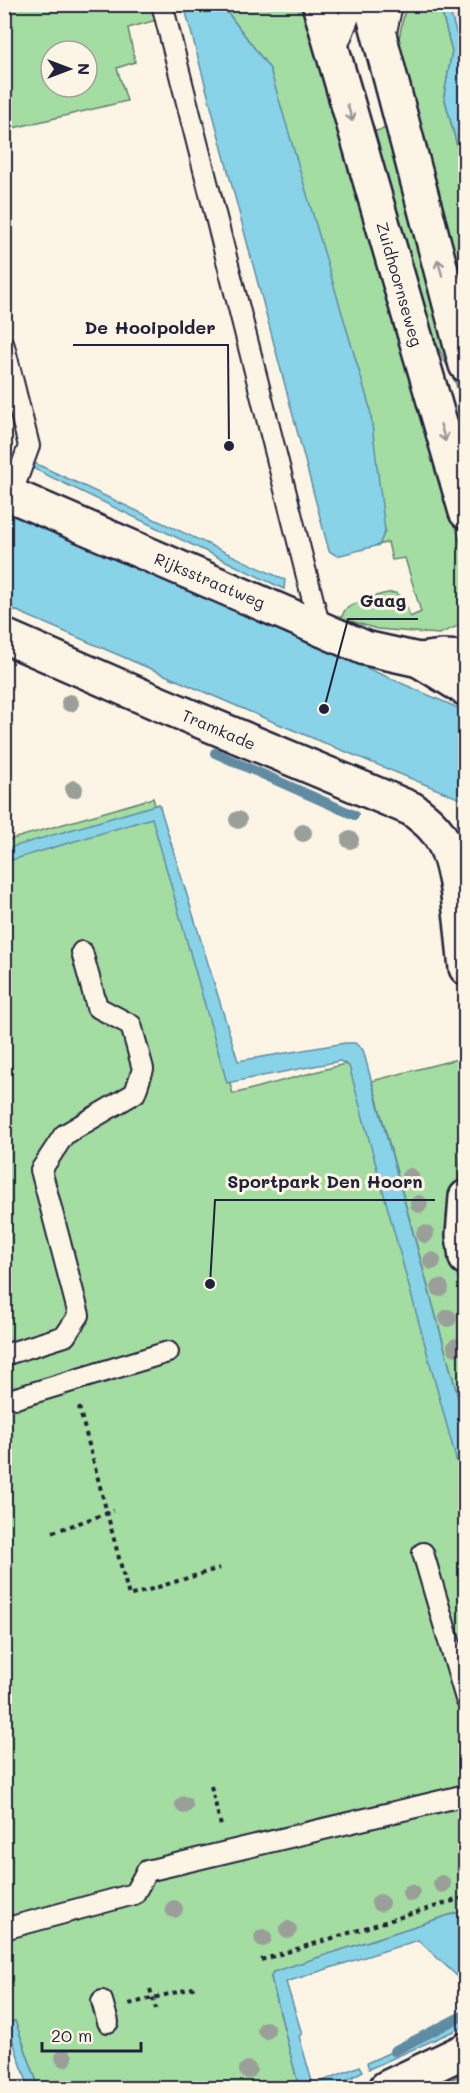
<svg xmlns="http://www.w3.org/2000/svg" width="470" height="2093" font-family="Mali,sans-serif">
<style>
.built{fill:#eadee0}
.green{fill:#a4dda2;stroke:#63806e;stroke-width:1.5;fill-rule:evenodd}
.water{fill:#89d3e9;stroke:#608ca3;stroke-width:1.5}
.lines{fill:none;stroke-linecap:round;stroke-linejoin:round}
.stream{stroke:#608ca3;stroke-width:10}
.service-casing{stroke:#22223b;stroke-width:24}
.minor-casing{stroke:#22223b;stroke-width:38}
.secondary-casing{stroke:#22223b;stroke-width:38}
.path{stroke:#22223b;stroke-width:4;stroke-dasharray:4.5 4.5;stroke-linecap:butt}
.service{stroke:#fcf5e5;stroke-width:20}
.minor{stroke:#fcf5e5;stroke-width:33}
.secondary{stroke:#fcf5e5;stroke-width:33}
.tree{fill:#9aa099}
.oneway{stroke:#9a9698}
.labels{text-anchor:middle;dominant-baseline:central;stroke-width:6;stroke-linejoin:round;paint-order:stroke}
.street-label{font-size:16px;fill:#22223b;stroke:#fcf5e5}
.leader{fill:none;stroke:#22223b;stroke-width:2}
.callout-dot{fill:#22223b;stroke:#fcf5e5;stroke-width:2}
.callout-label{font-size:18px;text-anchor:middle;font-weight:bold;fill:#22223b;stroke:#fcf5e5;stroke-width:6;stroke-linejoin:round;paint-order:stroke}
</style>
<rect width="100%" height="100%" fill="#fcf5e5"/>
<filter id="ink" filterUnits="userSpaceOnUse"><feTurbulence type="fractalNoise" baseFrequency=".0167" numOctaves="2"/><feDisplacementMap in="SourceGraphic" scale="12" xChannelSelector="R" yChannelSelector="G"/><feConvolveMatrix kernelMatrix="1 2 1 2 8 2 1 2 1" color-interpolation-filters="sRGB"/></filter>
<g filter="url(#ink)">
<path class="built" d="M 435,5 L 465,5 L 465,120 L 461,107 Z"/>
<g class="green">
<path d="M 4,5 L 156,5 L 160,19 L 128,28 L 135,62 L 117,68 L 127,101 L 9,129 L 4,107 ZM 51,51 L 87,51 L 87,87 L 51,87 Z"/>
<path d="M 222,5 L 310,5 L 465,559 L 465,618 L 458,626 L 439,634 L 377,629 L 341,618 C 342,617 344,611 345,610 C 352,603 387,591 395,593 C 405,596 407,608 410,617 L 421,612 L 405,558 L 392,560 L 388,542 L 379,545 L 385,530 L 270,69 Z"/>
<path d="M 406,5 L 440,5 L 452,51 L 444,96 L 465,176 L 465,320 L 402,81 L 399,38 Z"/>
<path d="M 394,126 L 465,391 L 465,419 L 456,384 L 421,312 L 369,133 Z"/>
<path d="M 153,798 L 233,1094 L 356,1061 L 465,1474 L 466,1773 L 459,1775 L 465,1793 L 465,1910 L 273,1972 L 271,1977 L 299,2088 L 39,2088 L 15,2021 L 5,2024 L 5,841 Z"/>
<path d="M 465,1057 L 465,1091 L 454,1245 L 460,1300 L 465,1326 L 465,1423 L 372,1081 Z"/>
<path d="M 465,2073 L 465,2088 L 432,2088 Z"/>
</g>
<g class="water">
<path d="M 184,5 L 222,5 L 270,69 L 370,408 L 385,531 L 379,545 L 337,556 L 329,551 Z"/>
<path d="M 440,5 L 448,5 L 465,63 L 465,176 L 444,96 L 452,51 Z"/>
<path d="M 30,461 L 285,580 L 284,589 L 28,466 Z"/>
<path d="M 4,509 L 465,711 L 465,801 L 269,720 L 5,606 Z"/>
<path d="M 159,804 L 238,1061 L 345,1043 L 355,1043 L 363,1050 L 465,1423 L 465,1492 L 349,1066 L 340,1061 L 227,1083 L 152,818 L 5,862 L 5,849 Z"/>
<path d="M 465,1910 L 465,1990 L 456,1975 L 418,1940 L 286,1982 L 302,2034 L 299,2036 L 313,2085 L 360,2066 L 363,2071 L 333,2088 L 299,2088 L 271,1977 L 273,1972 Z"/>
<path d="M 465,2018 L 465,2026 L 369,2069 L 367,2063 Z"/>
<path d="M 15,2021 L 39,2088 L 29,2088 L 10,2033 L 5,2034 L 5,2024 Z"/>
</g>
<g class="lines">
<g class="stream">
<path d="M 215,753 L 354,815"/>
<path d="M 394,2051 L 466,2014"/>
</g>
<g class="service-casing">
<g id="service">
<path d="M 162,4 L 320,628"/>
<path d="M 385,37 L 392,4"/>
<path d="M 335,52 L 354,4"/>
<path d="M 4,346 L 29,446 L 11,495"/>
<path d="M 4,1355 L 65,1336 L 79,1315 L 41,1170 L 64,1135 L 135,1093 L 143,1069 L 131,1025 L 97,1007 L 82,952"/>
<path d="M 16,1398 L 168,1352"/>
<path d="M 423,1553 L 466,1699"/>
<path d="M 4,1929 L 134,1894 L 147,1871 L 466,1795"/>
<path d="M 102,2001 L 108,2022"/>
</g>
</g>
<g class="minor-casing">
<g id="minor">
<path d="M 4,492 L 365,648 L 419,660 L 442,657 L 466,658"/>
<path d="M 4,636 L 160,704 L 412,809 C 425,819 437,828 444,843 C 459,871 462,935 466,968"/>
<path d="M 419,660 L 466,689"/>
<path d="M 466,1197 L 463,1235 L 466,1258"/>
<path d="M 386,2088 L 466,2050"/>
</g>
</g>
<g class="secondary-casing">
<g id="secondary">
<path d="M 319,4 L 466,512"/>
<path d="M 371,4 L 466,365"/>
</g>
</g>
<g class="path">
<path d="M 79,1407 L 129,1596 L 220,1568"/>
<path d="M 53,1532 L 113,1511"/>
<path d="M 211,1786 L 221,1826"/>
<path d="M 261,1960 L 466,1897"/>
<path d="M 150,1989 L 156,2009"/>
<path d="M 129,2004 L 197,1987"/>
</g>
<use href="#service" class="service"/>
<use href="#minor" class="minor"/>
<use href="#secondary" class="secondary"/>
</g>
<g class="tree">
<circle cx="70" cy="703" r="9"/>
<circle cx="74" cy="789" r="9"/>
<circle cx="238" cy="820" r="9"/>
<circle cx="303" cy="833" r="9"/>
<circle cx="350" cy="840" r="9"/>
<circle cx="410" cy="1177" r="9"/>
<circle cx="419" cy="1204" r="9"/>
<circle cx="425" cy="1234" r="9"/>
<circle cx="432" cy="1261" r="9"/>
<circle cx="440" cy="1288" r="9"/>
<circle cx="448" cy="1318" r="9"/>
<circle cx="456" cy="1347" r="9"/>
<circle cx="184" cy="1805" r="9"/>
<circle cx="442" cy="1884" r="9"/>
<circle cx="411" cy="1893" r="9"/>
<circle cx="380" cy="1903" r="9"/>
<circle cx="174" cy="1909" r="9"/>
<circle cx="288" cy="1930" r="9"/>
<circle cx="263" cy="1938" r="9"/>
<circle cx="266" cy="2030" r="9"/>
<circle cx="64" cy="2058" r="9"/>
<circle cx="248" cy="2070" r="9"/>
</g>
<defs><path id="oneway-shaft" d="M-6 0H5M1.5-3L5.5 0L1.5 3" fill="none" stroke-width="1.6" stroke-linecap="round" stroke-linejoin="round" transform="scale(1.5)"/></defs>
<g class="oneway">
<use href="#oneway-shaft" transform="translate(350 113) rotate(74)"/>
<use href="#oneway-shaft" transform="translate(440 268) rotate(-105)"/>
<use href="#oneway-shaft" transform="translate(443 433) rotate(74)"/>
</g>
</g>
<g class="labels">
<g class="street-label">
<text transform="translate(400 284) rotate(74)">Zuidhoornseweg</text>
<text transform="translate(210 580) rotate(23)">Rijksstraatweg</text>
<text transform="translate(219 729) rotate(23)">Tramkade</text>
</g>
</g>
<path class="leader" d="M229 446L228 345H73M324 709L348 619H418M210 1284L215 1200H435"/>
<g class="callout-dot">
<circle cx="229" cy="446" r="6"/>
<circle cx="324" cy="709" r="6"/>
<circle cx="210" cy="1284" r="6"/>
</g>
<g class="callout-label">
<text x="150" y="334">De Hooipolder</text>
<text x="383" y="607">Gaag</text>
<text x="325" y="1188">Sportpark Den Hoorn</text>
</g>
<rect width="470" height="2093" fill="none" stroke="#fcf5e5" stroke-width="24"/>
<rect x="12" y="12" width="446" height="2069" fill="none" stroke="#22223b" stroke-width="2" filter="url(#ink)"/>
<g transform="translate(69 69) rotate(90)"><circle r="28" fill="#fcf5e5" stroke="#a5a1a1" stroke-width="1.5"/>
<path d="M0-4.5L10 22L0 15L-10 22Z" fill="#22223b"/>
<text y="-9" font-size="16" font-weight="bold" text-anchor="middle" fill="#22223b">N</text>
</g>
<path d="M42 2042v9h99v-9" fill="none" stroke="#22223b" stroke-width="3"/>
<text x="51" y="2042" font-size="18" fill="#22223b" stroke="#fcf5e5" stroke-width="4.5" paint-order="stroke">20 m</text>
</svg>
